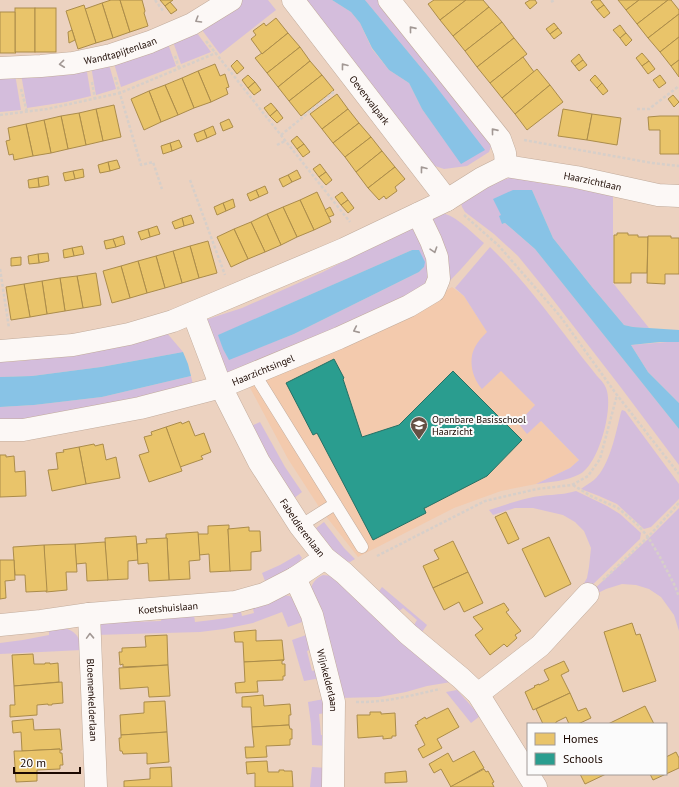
<svg xmlns="http://www.w3.org/2000/svg" width="679" height="787" font-family="'PT Sans',sans-serif">
<style>
.built{fill:#f3caad}
.green{fill:#d4bddc;fill-rule:evenodd}
.water{fill:#88c3e6}
.homes{fill:#e9c46a;stroke:#ab8c4a}
.schools{fill:#2a9d8f;stroke:#267064}
.lines{fill:none;stroke-linecap:round;stroke-linejoin:round}
.lane-casing{stroke:#c1ab9b;stroke-width:13}
.street-casing{stroke:#c1ab9b;stroke-width:23}
.path{stroke:#d7cfc9;stroke-width:2.5;stroke-dasharray:3 2;stroke-linecap:butt}
.lane{stroke:#fcf8f6;stroke-width:12}
.street{stroke:#fcf8f6;stroke-width:22}
.oneway{stroke:#a29894}
.labels{text-anchor:middle;dominant-baseline:central;stroke-width:4;stroke-linejoin:round;paint-order:stroke}
.street-label{font-size:10px;fill:#1b0800;stroke:#fbfbfb}
.poi-label{font-size:10px;fill:#1b0800;stroke:#fbfbfb;text-anchor:start}
</style>
<rect width="100%" height="100%" fill="#ecd2c0"/>
<path class="built" d="M 452,287 L 464,296 L 535,405 L 541,421 L 579,460 L 570,468 L 536,484 L 501,491 L 454,508 L 358,557 L 321,510 L 288,459 L 249,386 L 412,312 Z"/>
<g class="green">
<path d="M 242,0 L 268,0 L 276,10 L 220,54 L 199,26 L 225,12 Z"/>
<path d="M 303,0 L 332,0 L 351,12 L 360,23 L 372,49 L 389,70 L 409,83 L 422,109 L 461,163 L 484,150 L 428,76 L 365,0 L 380,0 L 492,144 L 489,152 L 467,166 L 444,169 L 435,166 Z"/>
<path d="M 194,29 L 211,52 L 181,64 L 172,39 Z"/>
<path d="M 167,41 L 176,66 L 121,87 L 113,60 Z"/>
<path d="M 108,61 L 116,89 L 96,95 L 91,66 Z"/>
<path d="M 86,66 L 91,96 L 66,102 L 27,108 L 21,74 Z"/>
<path d="M 15,74 L 21,110 L 0,112 L 0,75 Z"/>
<path d="M 509,178 L 526,178 L 535,182 L 580,189 L 613,196 L 613,283 L 649,328 L 633,327 L 624,325 L 592,287 L 553,238 L 532,190 L 501,215 L 503,224 L 505,223 L 535,249 L 679,429 L 679,465 L 619,385 L 544,288 L 518,256 L 494,234 L 465,212 L 462,207 L 461,202 L 497,182 Z"/>
<path d="M 442,213 C 457,216 472,233 484,243 L 462,268 L 442,289 L 432,215 Z"/>
<path d="M 410,228 L 423,232 L 430,250 L 429,286 L 226,378 L 204,321 L 211,318 L 242,308 L 323,272 L 379,243 ZM 412,250 L 418,250 L 424,267 L 419,272 L 294,334 L 229,359 L 223,349 L 219,335 Z"/>
<path d="M 490,247 C 523,279 550,315 578,352 C 584,360 591,368 597,376 C 600,379 604,383 606,388 C 614,407 599,464 580,474 C 567,481 550,482 536,484 L 570,468 L 579,460 L 541,421 L 527,434 L 518,423 L 535,405 L 501,371 L 482,389 C 472,378 468,360 475,347 C 478,341 483,336 487,332 L 464,296 L 455,288 Z"/>
<path d="M 166,332 L 183,352 L 101,367 L 32,376 L 0,377 L 0,362 L 20,361 L 66,355 Z"/>
<path d="M 679,341 L 679,403 L 648,372 L 631,345 Z"/>
<path d="M 191,376 L 193,385 L 185,391 L 0,424 L 0,407 L 34,405 L 102,397 Z"/>
<path d="M 622,410 L 625,411 L 679,484 L 679,499 L 651,527 L 644,529 L 617,504 L 599,496 L 581,489 C 585,486 590,483 594,480 C 610,466 616,432 621,412 Z"/>
<path d="M 260,422 L 285,467 L 302,492 L 293,499 L 251,426 Z"/>
<path d="M 576,491 L 607,506 L 620,514 L 641,533 L 640,539 L 587,590 L 583,585 L 587,578 L 589,567 L 591,548 L 584,531 L 575,522 L 563,515 L 533,508 L 515,508 L 493,515 L 489,510 C 502,506 515,501 529,498 C 544,494 560,496 576,491 Z"/>
<path d="M 679,508 L 679,631 L 674,615 L 661,597 L 649,589 L 636,585 L 622,584 L 606,589 L 600,592 L 591,592 L 647,540 Z"/>
<path d="M 324,522 L 344,548 L 355,559 L 350,562 L 341,560 L 315,529 Z"/>
<path d="M 299,554 L 302,558 L 297,564 L 291,568 L 265,581 L 262,573 L 280,565 Z"/>
<path d="M 323,575 L 332,576 L 451,682 L 427,686 L 406,692 L 379,697 L 340,698 L 310,590 C 313,582 316,578 323,575 Z"/>
<path d="M 382,587 L 427,625 L 422,632 L 414,625 L 417,620 L 403,608 L 398,612 L 377,594 Z"/>
<path d="M 283,595 L 290,596 L 298,604 L 305,621 L 288,627 L 282,612 L 253,623 L 224,629 L 200,632 L 95,635 L 97,628 L 101,623 L 161,621 L 162,614 L 194,615 L 195,622 L 212,620 L 233,617 L 232,611 L 240,608 L 242,616 L 254,613 L 252,605 Z"/>
<path d="M 62,627 C 75,631 80,636 82,650 L 0,654 L 0,643 L 23,640 L 49,635 L 49,629 Z"/>
<path d="M 309,634 L 313,649 L 307,651 L 312,671 L 319,669 L 321,678 L 304,681 L 292,640 Z"/>
<path d="M 457,690 L 480,716 L 471,723 L 446,692 Z"/>
<path d="M 324,699 L 326,713 L 319,714 L 321,735 L 328,735 L 328,746 L 312,745 L 311,724 L 308,702 Z"/>
<path d="M 312,767 L 327,768 L 326,787 L 310,787 Z"/>
</g>
<g class="water">
<path d="M 332,0 L 365,0 L 428,76 L 485,150 L 461,164 L 422,109 L 409,83 L 389,70 L 372,48 L 360,23 L 351,12 Z"/>
<path d="M 513,190 L 532,190 L 553,238 L 592,287 L 624,325 L 633,327 L 679,330 L 679,342 L 660,342 L 631,345 L 648,372 L 679,403 L 679,429 L 535,249 L 505,223 L 502,224 L 499,216 L 501,215 L 493,199 Z"/>
<path d="M 412,250 L 419,250 L 425,262 L 424,267 L 419,272 L 294,334 L 229,360 L 223,349 L 218,335 Z"/>
<path d="M 183,352 L 188,364 L 191,376 L 102,397 L 34,405 L 0,407 L 0,377 L 32,376 L 101,367 Z"/>
</g>
<g class="homes">
<path d="M 111,0 L 120,0 L 130,32 L 113,38 L 102,3 Z"/>
<path d="M 120,0 L 142,0 L 145,11 L 144,13 L 148,26 L 130,32 Z"/>
<path d="M 160,0 L 173,0 L 165,6 Z"/>
<path d="M 434,0 L 466,0 L 440,20 L 428,4 Z"/>
<path d="M 466,0 L 483,0 L 489,7 L 453,36 L 440,20 Z"/>
<path d="M 530,0 L 535,0 L 537,3 L 530,9 L 525,3 Z"/>
<path d="M 594,0 L 600,0 L 604,5 L 597,10 L 591,2 Z"/>
<path d="M 618,0 L 639,0 L 626,10 Z"/>
<path d="M 639,0 L 668,0 L 637,24 L 626,10 Z"/>
<path d="M 668,0 L 671,0 L 679,10 L 679,14 L 648,38 L 637,24 Z"/>
<path d="M 170,2 L 177,10 L 171,14 L 165,6 Z"/>
<path d="M 102,3 L 113,38 L 96,43 L 85,9 Z"/>
<path d="M 84,5 L 96,43 L 78,49 L 66,11 Z"/>
<path d="M 604,5 L 610,13 L 604,18 L 597,10 Z"/>
<path d="M 489,7 L 502,22 L 465,51 L 453,36 Z"/>
<rect x="15" y="8" width="20" height="44"/>
<rect x="35" y="8" width="21" height="44"/>
<path d="M 0,12 L 15,12 L 15,52 L 16,53 L 0,53 Z"/>
<path d="M 679,14 L 679,37 L 660,52 L 648,38 Z"/>
<path d="M 276,18 L 288,33 L 262,54 L 251,39 L 256,35 L 253,31 L 264,23 L 266,26 Z"/>
<path d="M 502,22 L 514,38 L 477,67 L 465,51 Z"/>
<path d="M 554,23 L 558,28 L 550,34 L 546,29 Z"/>
<path d="M 620,25 L 626,33 L 620,38 L 613,30 Z"/>
<path d="M 558,28 L 562,33 L 554,39 L 550,34 Z"/>
<path d="M 72,30 L 75,40 L 69,43 L 68,32 Z"/>
<path d="M 288,33 L 300,47 L 267,73 L 255,58 L 262,53 L 262,54 Z"/>
<path d="M 626,33 L 632,40 L 626,46 L 620,38 Z"/>
<path d="M 679,37 L 679,60 L 671,66 L 660,52 Z"/>
<path d="M 514,38 L 527,54 L 523,57 L 490,83 L 477,67 Z"/>
<path d="M 300,47 L 310,61 L 278,87 L 267,73 Z"/>
<path d="M 642,53 L 649,61 L 642,66 L 636,58 Z"/>
<path d="M 579,54 L 583,60 L 575,66 L 571,61 Z"/>
<path d="M 523,57 L 534,72 L 502,98 L 490,83 Z"/>
<path d="M 237,60 L 244,68 L 237,74 L 231,66 Z"/>
<path d="M 583,60 L 587,65 L 579,71 L 575,66 Z"/>
<path d="M 679,60 L 679,77 L 671,66 Z"/>
<path d="M 310,61 L 322,75 L 289,101 L 278,87 Z"/>
<path d="M 649,61 L 655,69 L 648,74 L 642,66 Z"/>
<path d="M 215,64 L 220,76 L 225,74 L 229,87 L 226,88 L 228,94 L 211,102 L 198,71 Z"/>
<path d="M 537,69 L 550,85 L 515,114 L 502,98 Z"/>
<path d="M 198,71 L 211,102 L 194,108 L 182,78 Z"/>
<path d="M 248,75 L 255,82 L 248,88 L 242,80 Z"/>
<path d="M 322,75 L 334,90 L 301,116 L 289,101 Z"/>
<path d="M 595,75 L 602,83 L 597,88 L 590,80 Z"/>
<path d="M 660,75 L 666,83 L 659,88 L 653,80 Z"/>
<path d="M 182,78 L 194,108 L 178,115 L 165,85 Z"/>
<path d="M 255,82 L 261,90 L 254,95 L 248,88 Z"/>
<path d="M 602,83 L 608,91 L 603,95 L 597,88 Z"/>
<path d="M 165,85 L 178,115 L 161,122 L 149,91 Z"/>
<path d="M 550,85 L 563,102 L 527,130 L 515,114 Z"/>
<path d="M 149,91 L 161,122 L 144,130 L 131,99 Z"/>
<path d="M 337,94 L 348,109 L 322,129 L 310,114 Z"/>
<path d="M 673,95 L 679,102 L 674,107 L 668,99 Z"/>
<path d="M 271,103 L 277,110 L 270,116 L 264,108 Z"/>
<path d="M 114,105 L 121,137 L 103,141 L 96,109 Z"/>
<path d="M 96,109 L 103,141 L 86,145 L 79,113 Z"/>
<path d="M 348,109 L 359,123 L 333,143 L 322,129 Z"/>
<path d="M 563,109 L 592,114 L 587,140 L 558,136 Z"/>
<path d="M 277,110 L 283,118 L 277,123 L 270,116 Z"/>
<path d="M 79,113 L 86,145 L 68,149 L 61,116 Z"/>
<path d="M 592,114 L 621,118 L 617,145 L 587,140 Z"/>
<path d="M 61,116 L 68,149 L 51,153 L 44,120 Z"/>
<path d="M 660,116 L 679,116 L 679,154 L 660,154 L 660,130 L 649,130 L 648,117 Z"/>
<path d="M 229,119 L 233,127 L 223,131 L 220,123 Z"/>
<path d="M 44,120 L 51,153 L 33,156 L 26,124 Z"/>
<path d="M 359,123 L 371,137 L 345,157 L 333,143 Z"/>
<path d="M 26,124 L 33,156 L 14,160 L 13,154 L 9,155 L 6,141 L 10,140 L 8,128 Z"/>
<path d="M 213,126 L 216,134 L 207,138 L 204,130 Z"/>
<path d="M 204,130 L 207,138 L 197,142 L 194,134 Z"/>
<path d="M 297,136 L 304,144 L 297,149 L 291,141 Z"/>
<path d="M 371,137 L 382,151 L 356,172 L 345,157 Z"/>
<path d="M 179,140 L 182,147 L 172,151 L 170,143 Z"/>
<path d="M 170,143 L 172,151 L 163,154 L 161,146 Z"/>
<path d="M 304,144 L 310,152 L 303,157 L 297,149 Z"/>
<path d="M 382,151 L 395,167 L 368,188 L 356,172 Z"/>
<path d="M 117,160 L 120,168 L 110,171 L 108,162 Z"/>
<path d="M 108,162 L 110,171 L 100,173 L 98,165 Z"/>
<path d="M 320,164 L 326,172 L 319,177 L 313,169 Z"/>
<path d="M 395,167 L 405,179 L 395,187 L 397,191 L 386,199 L 384,196 L 379,200 L 368,188 Z"/>
<path d="M 83,169 L 84,177 L 75,179 L 73,171 Z"/>
<path d="M 297,170 L 301,178 L 292,182 L 288,175 Z"/>
<path d="M 73,171 L 75,179 L 65,181 L 63,173 Z"/>
<path d="M 326,172 L 332,180 L 326,185 L 319,177 Z"/>
<path d="M 288,175 L 292,182 L 283,187 L 279,179 Z"/>
<path d="M 48,176 L 49,185 L 39,187 L 38,178 Z"/>
<path d="M 38,178 L 39,187 L 29,188 L 28,180 Z"/>
<path d="M 265,186 L 268,193 L 259,197 L 256,190 Z"/>
<path d="M 256,190 L 259,197 L 250,201 L 247,194 Z"/>
<path d="M 317,192 L 331,222 L 314,230 L 300,200 Z"/>
<path d="M 342,192 L 348,200 L 341,205 L 335,197 Z"/>
<path d="M 233,199 L 235,207 L 226,211 L 223,203 Z"/>
<path d="M 300,200 L 314,230 L 297,237 L 283,207 Z"/>
<path d="M 348,200 L 354,208 L 348,213 L 341,205 Z"/>
<path d="M 223,203 L 226,211 L 217,215 L 214,207 Z"/>
<path d="M 283,207 L 297,237 L 281,245 L 267,214 Z"/>
<path d="M 330,207 L 334,215 L 329,217 L 325,210 Z"/>
<path d="M 267,214 L 281,245 L 265,252 L 251,222 Z"/>
<path d="M 191,215 L 194,223 L 184,226 L 182,218 Z"/>
<path d="M 182,218 L 184,226 L 175,229 L 172,222 Z"/>
<path d="M 251,222 L 265,252 L 248,259 L 234,229 Z"/>
<path d="M 157,226 L 160,234 L 150,237 L 148,229 Z"/>
<path d="M 148,229 L 150,237 L 141,240 L 138,232 Z"/>
<path d="M 234,229 L 248,259 L 231,267 L 217,237 Z"/>
<path d="M 617,233 L 628,233 L 628,235 L 638,235 L 638,237 L 648,237 L 647,273 L 631,273 L 631,283 L 614,283 L 614,235 L 617,235 Z"/>
<path d="M 123,236 L 125,244 L 116,247 L 113,239 Z"/>
<path d="M 648,236 L 671,236 L 671,238 L 679,238 L 679,274 L 665,274 L 665,284 L 647,283 Z"/>
<path d="M 113,239 L 116,247 L 106,249 L 104,241 Z"/>
<path d="M 208,241 L 217,273 L 199,278 L 190,246 Z"/>
<path d="M 82,246 L 84,254 L 74,256 L 72,248 Z"/>
<path d="M 190,246 L 199,278 L 182,283 L 173,251 Z"/>
<path d="M 72,248 L 74,256 L 64,258 L 63,250 Z"/>
<path d="M 173,251 L 182,283 L 165,288 L 156,256 Z"/>
<path d="M 48,253 L 49,261 L 39,263 L 38,254 Z"/>
<path d="M 38,254 L 39,263 L 29,264 L 28,256 Z"/>
<path d="M 156,256 L 165,288 L 147,293 L 138,261 Z"/>
<path d="M 21,257 L 21,265 L 11,266 L 11,258 Z"/>
<path d="M 138,261 L 147,293 L 130,298 L 121,266 Z"/>
<path d="M 121,266 L 130,298 L 112,303 L 103,271 Z"/>
<path d="M 96,273 L 101,305 L 83,308 L 77,276 Z"/>
<path d="M 77,276 L 83,308 L 65,311 L 60,278 Z"/>
<path d="M 60,278 L 65,311 L 47,314 L 42,281 Z"/>
<path d="M 42,281 L 47,314 L 30,317 L 24,284 Z"/>
<path d="M 24,284 L 30,317 L 11,320 L 6,287 Z"/>
<path d="M 189,421 L 195,436 L 204,433 L 211,452 L 201,456 L 203,459 L 180,467 L 166,427 L 181,422 L 182,424 Z"/>
<path d="M 166,427 L 182,471 L 149,482 L 139,455 L 149,452 L 144,437 L 152,435 L 151,432 Z"/>
<path d="M 94,444 L 95,446 L 103,444 L 106,460 L 116,457 L 120,478 L 86,484 L 79,447 Z"/>
<path d="M 79,447 L 86,484 L 52,491 L 48,470 L 58,469 L 56,453 L 64,452 L 63,450 Z"/>
<path d="M 0,455 L 6,455 L 6,457 L 14,456 L 15,472 L 25,471 L 26,496 L 0,497 Z"/>
<path d="M 506,512 L 519,539 L 508,544 L 495,517 Z"/>
<path d="M 229,525 L 229,529 L 228,529 L 231,571 L 210,572 L 209,554 L 199,555 L 198,534 L 208,534 L 208,526 Z"/>
<path d="M 249,527 L 249,531 L 260,531 L 261,551 L 251,552 L 251,570 L 230,571 L 228,529 Z"/>
<path d="M 198,532 L 200,560 L 189,561 L 190,579 L 169,580 L 167,538 L 166,538 L 166,534 Z"/>
<path d="M 136,536 L 138,560 L 128,561 L 128,579 L 107,580 L 105,538 Z"/>
<path d="M 549,537 L 571,584 L 545,597 L 522,549 Z"/>
<path d="M 167,538 L 169,580 L 149,581 L 148,563 L 138,564 L 137,544 L 147,543 L 146,539 Z"/>
<path d="M 453,541 L 468,572 L 433,588 L 423,566 L 439,559 L 434,550 Z"/>
<path d="M 105,542 L 108,580 L 87,581 L 86,563 L 76,564 L 75,544 Z"/>
<path d="M 75,544 L 77,572 L 66,572 L 67,590 L 46,592 L 44,545 Z"/>
<path d="M 44,545 L 47,591 L 26,592 L 25,575 L 15,575 L 13,547 Z"/>
<path d="M 0,560 L 14,560 L 15,580 L 5,581 L 6,598 L 0,599 Z"/>
<path d="M 468,572 L 483,603 L 464,612 L 459,602 L 444,610 L 433,588 Z"/>
<path d="M 504,603 L 509,610 L 506,612 L 521,631 L 515,635 L 517,638 L 507,647 L 504,644 L 490,655 L 475,635 L 483,629 L 473,617 Z"/>
<path d="M 632,623 L 636,635 L 640,634 L 656,681 L 623,692 L 604,632 Z"/>
<path d="M 256,630 L 256,641 L 282,640 L 284,660 L 244,662 L 243,642 L 235,642 L 234,632 Z"/>
<path d="M 167,635 L 168,665 L 123,667 L 123,664 L 120,665 L 119,652 L 122,652 L 122,648 L 146,647 L 145,636 Z"/>
<path d="M 33,654 L 34,664 L 45,664 L 45,663 L 50,663 L 50,664 L 58,663 L 59,682 L 14,686 L 12,655 Z"/>
<path d="M 284,660 L 282,661 L 282,664 L 285,664 L 285,676 L 283,676 L 283,680 L 257,681 L 258,692 L 236,693 L 235,683 L 245,682 L 244,662 Z"/>
<path d="M 564,661 L 569,671 L 561,675 L 570,693 L 533,710 L 525,692 L 535,687 L 534,686 L 539,684 L 539,685 L 549,680 L 544,670 Z"/>
<path d="M 168,665 L 170,696 L 149,697 L 148,687 L 120,689 L 119,668 Z"/>
<path d="M 62,682 L 63,703 L 52,704 L 52,705 L 48,705 L 48,704 L 37,705 L 37,715 L 10,717 L 10,705 L 15,705 L 14,686 Z"/>
<path d="M 570,693 L 578,711 L 586,708 L 591,718 L 578,724 L 569,724 L 566,717 L 556,722 L 556,723 L 553,724 L 543,724 L 536,709 Z"/>
<path d="M 263,695 L 264,706 L 290,704 L 291,715 L 289,715 L 289,725 L 252,727 L 251,707 L 242,707 L 242,697 Z"/>
<path d="M 165,701 L 167,732 L 121,735 L 120,715 L 144,713 L 144,702 Z"/>
<path d="M 645,706 L 654,724 L 608,724 Z"/>
<path d="M 448,708 L 459,727 L 437,739 L 442,748 L 423,758 L 418,749 L 425,745 L 415,725 L 418,724 L 417,722 L 425,717 L 426,719 Z"/>
<path d="M 370,712 L 381,712 L 381,714 L 395,713 L 396,736 L 392,736 L 392,738 L 383,739 L 383,736 L 358,738 L 357,715 L 370,715 Z"/>
<path d="M 33,719 L 34,730 L 60,729 L 62,750 L 59,750 L 60,749 L 22,751 L 21,732 L 13,733 L 12,721 Z"/>
<path d="M 289,725 L 290,729 L 292,729 L 292,739 L 290,739 L 290,745 L 266,746 L 267,757 L 246,758 L 245,747 L 254,747 L 252,727 Z"/>
<path d="M 167,732 L 169,762 L 147,764 L 147,753 L 123,754 L 122,751 L 120,751 L 119,738 L 121,738 L 121,735 Z"/>
<path d="M 60,749 L 60,753 L 62,753 L 63,765 L 60,765 L 60,769 L 37,770 L 37,781 L 16,782 L 14,751 L 22,751 Z"/>
<path d="M 474,751 L 484,768 L 451,787 L 441,769 L 434,773 L 429,764 L 448,753 L 453,762 Z"/>
<path d="M 676,752 L 679,758 L 679,768 L 666,774 L 666,757 Z"/>
<path d="M 267,761 L 268,772 L 279,772 L 279,770 L 284,770 L 284,771 L 292,771 L 293,787 L 255,787 L 255,773 L 247,774 L 246,762 Z"/>
<path d="M 171,767 L 172,787 L 124,787 L 124,781 L 150,779 L 150,768 Z"/>
<path d="M 484,769 L 486,772 L 488,771 L 494,782 L 492,783 L 494,787 L 450,787 Z"/>
<path d="M 406,771 L 407,782 L 385,783 L 385,773 Z"/>
<path d="M 580,774 L 606,774 L 585,784 Z"/>
<path d="M 650,774 L 666,774 L 653,780 Z"/>
</g>
<path class="schools" d="M 334,359 L 344,378 L 343,379 L 362,437 L 399,425 L 453,371 L 522,440 L 487,476 L 425,508 L 424,508 L 426,513 L 373,540 L 317,433 L 313,435 L 286,383 Z"/>
<g class="lines">
<g class="lane-casing">
<g id="lane">
<path d="M 254,373 L 362,547"/>
<path d="M 300,526 L 335,504"/>
</g>
</g>
<g class="street-casing">
<g id="street">
<path id="s1" d="M 293,0 L 447,200"/>
<path d="M 389,0 L 500,139 L 505,153 L 506,166"/>
<path id="s2" d="M 0,68 L 41,66 L 73,63 L 111,55 L 150,42 L 192,24 L 231,0"/>
<path id="s3" d="M 506,166 L 576,177 L 658,195 L 679,196"/>
<path id="s4" d="M 193,313 L 221,387 L 259,462 L 300,526 L 325,558 L 344,573 L 408,634 L 461,678 L 478,694 L 536,787"/>
<path d="M 0,351 L 73,345 L 129,334 L 173,321 L 344,249 L 447,200 L 482,178 L 506,166"/>
<path id="s5" d="M 0,430 L 23,430 L 140,408 L 221,387 L 339,338 L 409,306 L 434,291 L 439,279 L 437,257 L 431,241 L 418,214"/>
<path id="s6" d="M 295,578 L 312,615 L 334,702 L 333,787"/>
<path id="s7" d="M 89,614 L 96,787"/>
<path id="s8" d="M 0,625 L 41,621 L 89,614 L 235,602 L 264,594 L 295,578 L 325,558"/>
<path d="M 478,694 L 540,646 L 588,594"/>
</g>
</g>
<g class="path">
<path d="M 155,0 L 164,12"/>
<path d="M 551,2 L 554,0"/>
<path d="M 206,41 L 350,222"/>
<path d="M 175,56 L 179,68"/>
<path d="M 115,77 L 141,165 L 153,162 L 162,189"/>
<path d="M 92,82 L 95,99"/>
<path d="M 21,89 L 27,112"/>
<path d="M 637,109 L 649,109 L 679,86"/>
<path d="M 0,115 L 47,109 L 120,93 L 216,53"/>
<path d="M 281,135 L 335,91"/>
<path d="M 524,140 L 652,163 L 679,166"/>
<path d="M 277,145 L 285,141"/>
<path d="M 190,180 L 225,275"/>
<path d="M 464,215 L 499,246 L 560,316 L 617,395 L 679,474"/>
<path d="M 0,269 L 9,328"/>
<path d="M 573,485 L 591,496 L 618,508 L 638,525 L 648,537 L 660,557 L 675,586 L 679,597"/>
<path d="M 377,556 L 485,501 L 537,489 L 572,485 L 588,476 L 600,459 L 617,395"/>
<path d="M 603,580 L 648,537 L 679,503"/>
<path d="M 356,702 C 384,703 413,695 440,689"/>
</g>
<use href="#lane" class="lane"/>
<use href="#street" class="street"/>
</g>
<defs><path id="oneway-chevron" d="M-2-3.5L2.5 0L-2 3.5" fill="none" stroke-width="1.6" stroke-linecap="round" stroke-linejoin="round"/></defs>
<g class="oneway">
<use href="#oneway-chevron" transform="translate(198 20) rotate(149)"/>
<use href="#oneway-chevron" transform="translate(412 29) rotate(-129)"/>
<use href="#oneway-chevron" transform="translate(62 64) rotate(174)"/>
<use href="#oneway-chevron" transform="translate(344 66) rotate(-128)"/>
<use href="#oneway-chevron" transform="translate(494 131) rotate(-129)"/>
<use href="#oneway-chevron" transform="translate(423 169) rotate(-128)"/>
<use href="#oneway-chevron" transform="translate(434 250) rotate(72)"/>
<use href="#oneway-chevron" transform="translate(356 330) rotate(156)"/>
<use href="#oneway-chevron" transform="translate(90 636) rotate(-92)"/>
</g>
<defs>
<g id="school-pin" transform="scale(0.9)"><path d="M0 17L-7.5 6A9.5 9.5 0 1 1 7.5 6Z" fill="#644f43" stroke="#fbfbfb"/><path d="M0-5L7-2L0 1L-7-2ZM-4 1L0 2.5L4 1V4Q0 6-4 4Z" fill="#fff"/></g>
</defs>
<g fill-rule="evenodd">
<use href="#school-pin" x="419" y="425"/>
</g>
<g class="labels">
<g class="street-label">
<text stroke="none"><textPath href="#s2" startOffset="122">Wandtapijtenlaan</textPath></text>
<text stroke="none"><textPath href="#s1" startOffset="126">Oeverwalpark</textPath></text>
<text stroke="none"><textPath href="#s3" startOffset="88">Haarzichtlaan</textPath></text>
<text stroke="none"><textPath href="#s5" startOffset="271">Haarzichtsingel</textPath></text>
<text stroke="none"><textPath href="#s4" startOffset="242">Fabeldierenlaan</textPath></text>
<text stroke="none"><textPath href="#s8" startOffset="169">Koetshuislaan</textPath></text>
<text stroke="none"><textPath href="#s6" startOffset="108">Wijnkelderlaan</textPath></text>
<text stroke="none"><textPath href="#s7" startOffset="86">Bloemenkelderlaan</textPath></text>
</g>
<g class="poi-label">
<text x="432" y="419">Openbare Basisschool<tspan x="432" dy="12">Haarzicht</tspan></text>
</g>
</g>
<rect x="527" y="723" width="140" height="52" fill="#fbfbfb" stroke="#a19a97"/>
<rect x="535" y="733" width="20" height="12" fill="#e9c46a" stroke="#a19a97"/>
<text x="563" y="743" font-size="12" fill="#1b0800">Homes</text>
<rect x="535" y="753" width="20" height="12" fill="#2a9d8f" stroke="#a19a97"/>
<text x="563" y="763" font-size="12" fill="#1b0800">Schools</text>
<path d="M14 767v6h66v-6" fill="none" stroke="#1b0800" stroke-width="2"/>
<text x="20" y="767" font-size="12" fill="#1b0800" stroke="#fbfbfb" stroke-width="3" paint-order="stroke">20 m</text>
</svg>
